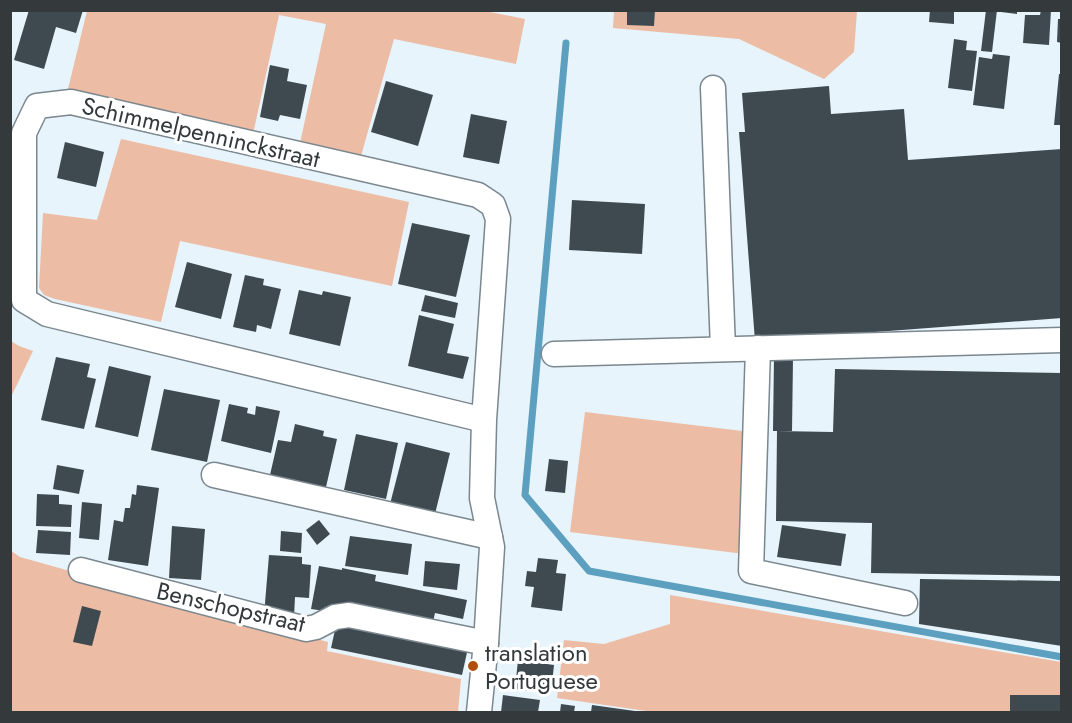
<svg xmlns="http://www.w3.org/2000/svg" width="1072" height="723" font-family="Jost,sans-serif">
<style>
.green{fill:#ecbca4}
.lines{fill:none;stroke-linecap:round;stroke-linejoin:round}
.stream{stroke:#5c9fbf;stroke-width:7}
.building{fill:#3f4a50}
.minor-casing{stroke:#7b878e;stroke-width:27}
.minor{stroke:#fff;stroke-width:24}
.poi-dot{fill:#b04f09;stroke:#fff;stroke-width:2}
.labels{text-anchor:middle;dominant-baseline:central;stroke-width:6;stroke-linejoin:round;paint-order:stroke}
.street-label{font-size:24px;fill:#343a3c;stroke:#fff}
.poi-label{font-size:24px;fill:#343a3c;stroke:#fff;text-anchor:start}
</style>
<rect width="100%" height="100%" fill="#e7f4fb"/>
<g class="green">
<path d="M 480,10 L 525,19 L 516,64 L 394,39 L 361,156 L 300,143 L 326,24 L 279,15 L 253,134 L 67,93 L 87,11 Z"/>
<path d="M 614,11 L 857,11 L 854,52 L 824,79 L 739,39 L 613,28 Z"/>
<path d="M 121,139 L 409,202 L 392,286 L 180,241 L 161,322 L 55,299 L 44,295 L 39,288 L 43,213 L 97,220 Z"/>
<path d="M 11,341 L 19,346 L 33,351 L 11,397 Z"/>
<path d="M 585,412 L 759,433 L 744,554 L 570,532 Z"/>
<path d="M 10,550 L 20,557 L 191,605 L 328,642 L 327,651 L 461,679 L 458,712 L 11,712 Z"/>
<path d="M 670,595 L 1061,662 L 1061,712 L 653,712 L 557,698 L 564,640 L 604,644 L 670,624 Z"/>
</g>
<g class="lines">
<path class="stream" d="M 566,43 L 525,495 L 589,571 L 1062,657"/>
</g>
<g class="building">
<path d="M 29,10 L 83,10 L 76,33 L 56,27 L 44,69 L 14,60 Z"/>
<path d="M 627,10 L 655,10 L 654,26 L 627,25 Z"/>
<path d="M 930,10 L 954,10 L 954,24 L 929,22 Z"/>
<path d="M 986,10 L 997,10 L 992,52 L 981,51 Z"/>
<path d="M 1001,10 L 1017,10 L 1017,14 L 1001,12 Z"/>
<path d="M 1041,10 L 1051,10 L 1049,45 L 1023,43 L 1025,15 L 1040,15 Z"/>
<path d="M 1058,19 L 1062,19 L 1062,43 L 1057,42 Z"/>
<path d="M 954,39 L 967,41 L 966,50 L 977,51 L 972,91 L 948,88 Z"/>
<path d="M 993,54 L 1010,56 L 1004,109 L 973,105 L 979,57 L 992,59 Z"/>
<path d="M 270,65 L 289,69 L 287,81 L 307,85 L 300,119 L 280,115 L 278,121 L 260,117 Z"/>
<path d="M 1059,74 L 1062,74 L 1062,125 L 1054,125 Z"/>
<path d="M 386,81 L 433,95 L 418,146 L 371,132 Z"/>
<path d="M 829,86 L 831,114 L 904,109 L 908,160 L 1062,149 L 1062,318 L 755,341 L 739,132 L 745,132 L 742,93 Z"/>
<path d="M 471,114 L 507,121 L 499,164 L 463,157 Z"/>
<path d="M 65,142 L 104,152 L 96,187 L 57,178 Z"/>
<path d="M 572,200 L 645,204 L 642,254 L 569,250 Z"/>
<path d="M 412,223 L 470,235 L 456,297 L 398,284 Z"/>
<path d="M 187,262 L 232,274 L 221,319 L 175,307 Z"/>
<path d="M 245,275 L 264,279 L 263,285 L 281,289 L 271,329 L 257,325 L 256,332 L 233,327 Z"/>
<path d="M 299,290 L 322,295 L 323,291 L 351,297 L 340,346 L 289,334 Z"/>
<path d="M 425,295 L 458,303 L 455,318 L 421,311 Z"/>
<path d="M 419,315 L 454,324 L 447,353 L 469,357 L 463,379 L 408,366 Z"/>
<path d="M 56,357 L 90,364 L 87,377 L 96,379 L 84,429 L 41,420 Z"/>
<path d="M 774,358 L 793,359 L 792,431 L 773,431 Z"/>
<path d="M 109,366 L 151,376 L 138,437 L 95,427 Z"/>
<path d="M 835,369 L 1062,373 L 1062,576 L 871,573 L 872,523 L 776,521 L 777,431 L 833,432 Z"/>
<path d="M 164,389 L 220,400 L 207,462 L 151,450 Z"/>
<path d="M 229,404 L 248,408 L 247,413 L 255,415 L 256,406 L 280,411 L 271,453 L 221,441 Z"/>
<path d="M 295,424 L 324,431 L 323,436 L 337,439 L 326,487 L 270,475 L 278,440 L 291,442 Z"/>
<path d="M 356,434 L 398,443 L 386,499 L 344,490 Z"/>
<path d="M 406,442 L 450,453 L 435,514 L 390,504 Z"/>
<path d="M 549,459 L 568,461 L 565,493 L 545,491 Z"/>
<path d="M 57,465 L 84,470 L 79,494 L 53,489 Z"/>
<path d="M 137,485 L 159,488 L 148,566 L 108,560 L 114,520 L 123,522 L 125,508 L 130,508 L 132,494 L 136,495 Z"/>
<path d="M 37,494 L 59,495 L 59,504 L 72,505 L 71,527 L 36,526 Z"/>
<path d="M 82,502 L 102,504 L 99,540 L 79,538 Z"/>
<path d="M 319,520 L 330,534 L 317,545 L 306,530 Z"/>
<path d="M 782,525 L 846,534 L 841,566 L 777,557 Z"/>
<path d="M 172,526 L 205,529 L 201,580 L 169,578 Z"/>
<path d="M 38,530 L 71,532 L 70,555 L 36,553 Z"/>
<path d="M 281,531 L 302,533 L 301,553 L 280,551 Z"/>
<path d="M 350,536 L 412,544 L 408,575 L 345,566 Z"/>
<path d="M 269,555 L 302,557 L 302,564 L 311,565 L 309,598 L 295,597 L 294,617 L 264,615 Z"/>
<path d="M 538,558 L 558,560 L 556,573 L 566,574 L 562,611 L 531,607 L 534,587 L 525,586 L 527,571 L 536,572 Z"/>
<path d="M 425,561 L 460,564 L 457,590 L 423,586 Z"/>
<path d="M 319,566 L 342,570 L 342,568 L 376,575 L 375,581 L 467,600 L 463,619 L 435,613 L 432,626 L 334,604 L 332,612 L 311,609 Z"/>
<path d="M 920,579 L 1062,581 L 1062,646 L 919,624 Z"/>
<path d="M 82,606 L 101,611 L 92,646 L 73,642 Z"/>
<path d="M 337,621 L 468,648 L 462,675 L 331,648 Z"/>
<path d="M 518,660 L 554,665 L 551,693 L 515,689 Z"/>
<path d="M 503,695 L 540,700 L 538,712 L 501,712 Z"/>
<rect x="1010" y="695" width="52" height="17"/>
<path d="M 561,704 L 575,706 L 574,712 L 560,712 Z"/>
<path d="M 592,705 L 635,711 L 635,712 L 591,712 Z"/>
</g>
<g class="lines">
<g class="minor-casing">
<g id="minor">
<path d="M 713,88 L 723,349"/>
<path d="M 758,348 L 751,571 L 905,603"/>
<path d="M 554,354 L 1062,340"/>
<path d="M 214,475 L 490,537"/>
<path d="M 81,570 L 306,629 L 316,627 L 335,617 L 349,615 L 486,643"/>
<path d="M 479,712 L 486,643 L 492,547 L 482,498 L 484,420 L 498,219 L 493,205 L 478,195 L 71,102 L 37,106 L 24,133 L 24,300 L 47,314 L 484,420"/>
</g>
</g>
<use href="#minor" class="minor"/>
</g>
<circle class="poi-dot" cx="473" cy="666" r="6"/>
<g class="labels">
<g class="street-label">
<text transform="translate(201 132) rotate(13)">Schimmelpenninckstraat</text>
<text transform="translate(231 607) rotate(13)">Benschopstraat</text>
</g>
<g class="poi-label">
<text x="485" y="652">translation<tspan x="485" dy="28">Portuguese</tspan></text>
</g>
</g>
<rect width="1072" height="723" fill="none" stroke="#343a3c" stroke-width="24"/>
</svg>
